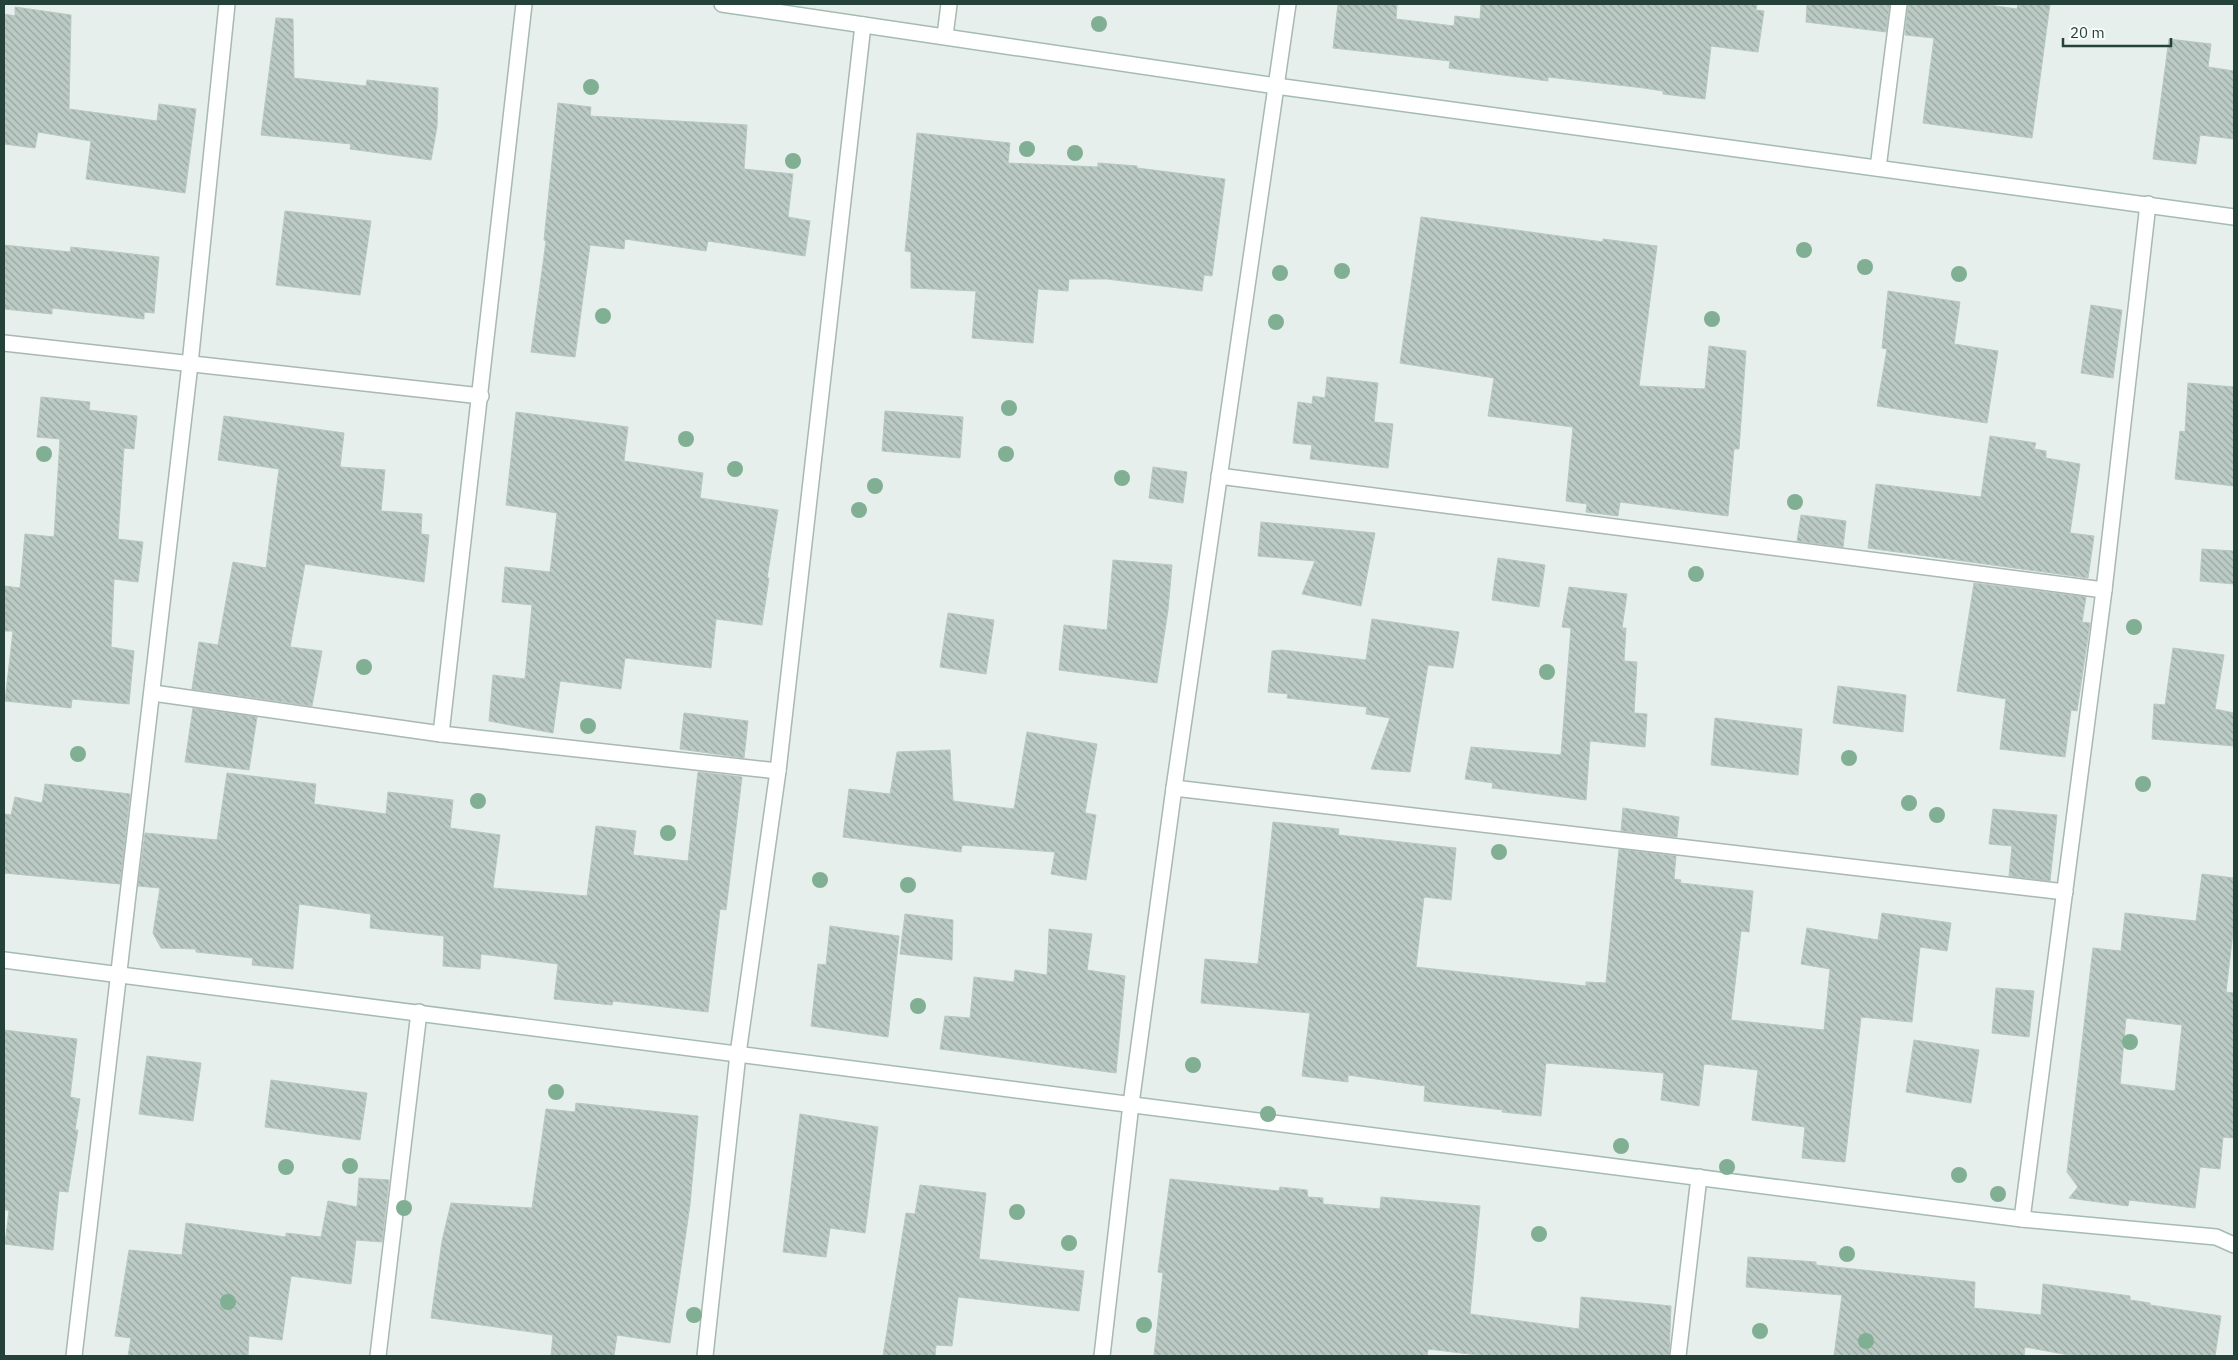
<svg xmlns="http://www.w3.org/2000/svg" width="2238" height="1360" font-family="'IBM Plex Sans',sans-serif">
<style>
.building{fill:url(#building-back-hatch);stroke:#b8c9c2;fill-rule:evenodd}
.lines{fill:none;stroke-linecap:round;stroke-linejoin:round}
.street-casing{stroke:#a8b8b2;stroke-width:18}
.secondary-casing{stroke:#a4bbb3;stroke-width:18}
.street{stroke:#fff;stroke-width:15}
.secondary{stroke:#fff;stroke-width:15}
.tree{fill:#80af93}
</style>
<defs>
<pattern id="building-back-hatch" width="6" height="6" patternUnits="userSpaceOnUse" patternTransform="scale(1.25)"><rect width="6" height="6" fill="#bbcac4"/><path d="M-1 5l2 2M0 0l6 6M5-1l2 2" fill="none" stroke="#98a6a0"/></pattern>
</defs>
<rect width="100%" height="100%" fill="#e6efeb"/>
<g class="building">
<path d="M 1338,4 L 1397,4 L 1396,19 L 1454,26 L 1455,16 L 1480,19 L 1481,4 L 1757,4 L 1756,10 L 1764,11 L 1758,52 L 1711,46 L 1705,99 L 1663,94 L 1663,91 L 1644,88 L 1548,77 L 1548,81 L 1449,68 L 1450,61 L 1333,48 Z"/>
<path d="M 1807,4 L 1890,4 L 1886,32 L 1806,22 Z"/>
<path d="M 1908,4 L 1982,4 L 2017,9 L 2018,4 L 2050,4 L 2032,138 L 1923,123 L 1934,38 L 1905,35 Z"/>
<path d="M 15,7 L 71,15 L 69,109 L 157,121 L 159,104 L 196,109 L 185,193 L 86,179 L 91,141 L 38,132 L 35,148 L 4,144 L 4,14 L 15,16 Z"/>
<path d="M 276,18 L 293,19 L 294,78 L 366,86 L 367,80 L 438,88 L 437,127 L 431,160 L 350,149 L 351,144 L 261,135 Z"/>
<path d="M 2169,39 L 2211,44 L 2208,67 L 2234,71 L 2234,139 L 2200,135 L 2196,164 L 2153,159 Z"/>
<path d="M 558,103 L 591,107 L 590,116 L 747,125 L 744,169 L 793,174 L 788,217 L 810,221 L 805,256 L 708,241 L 706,251 L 625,239 L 624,249 L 590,245 L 575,357 L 531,352 L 546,241 L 544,240 Z"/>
<path d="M 917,133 L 1010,143 L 1008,163 L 1098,167 L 1098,163 L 1137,166 L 1137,168 L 1225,179 L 1212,276 L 1204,275 L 1202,291 L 1107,279 L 1069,279 L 1068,291 L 1038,289 L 1033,343 L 972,338 L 976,291 L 911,288 L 911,252 L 905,251 Z"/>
<path d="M 285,211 L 371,221 L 360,295 L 276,285 Z"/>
<path d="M 1421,217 L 1603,242 L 1603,239 L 1657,246 L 1639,386 L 1705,389 L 1709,346 L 1746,351 L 1739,449 L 1734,449 L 1728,516 L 1620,502 L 1618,516 L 1586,512 L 1587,504 L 1566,501 L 1573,427 L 1488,416 L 1494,378 L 1400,363 Z"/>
<path d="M 4,245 L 70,252 L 71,247 L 159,257 L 154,313 L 144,312 L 144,319 L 52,308 L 52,314 L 4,309 Z"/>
<path d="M 1888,291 L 1960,302 L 1954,344 L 1998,351 L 1987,423 L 1877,406 L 1887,349 L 1882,348 Z"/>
<path d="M 2091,305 L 2122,310 L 2113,378 L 2081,373 Z"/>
<path d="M 1327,377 L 1378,383 L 1374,422 L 1393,424 L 1388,468 L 1310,459 L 1312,445 L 1293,443 L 1298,402 L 1312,404 L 1313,396 L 1325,398 Z"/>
<path d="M 2188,383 L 2234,387 L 2234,486 L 2175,479 L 2180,431 L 2185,432 Z"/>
<path d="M 41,397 L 90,402 L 89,410 L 137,416 L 134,449 L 124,448 L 118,539 L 143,542 L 138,582 L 114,579 L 111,647 L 134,651 L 129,704 L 72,699 L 71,708 L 5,701 L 13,631 L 4,631 L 4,586 L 20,588 L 25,534 L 54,537 L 60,439 L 37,437 Z"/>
<path d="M 885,411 L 963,417 L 960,458 L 882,451 Z"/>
<path d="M 516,412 L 628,427 L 624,461 L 703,473 L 700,498 L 778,510 L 767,578 L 769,578 L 762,625 L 716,619 L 711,668 L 625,658 L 621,689 L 560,681 L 553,733 L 489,721 L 493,675 L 525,679 L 532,605 L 502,602 L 505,567 L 550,572 L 557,513 L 506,505 Z"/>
<path d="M 224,416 L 344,433 L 340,467 L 385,470 L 381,511 L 422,514 L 421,534 L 429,535 L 424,582 L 305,564 L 290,647 L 322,651 L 312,706 L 192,689 L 199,642 L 218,645 L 233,562 L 266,568 L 279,469 L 218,460 Z"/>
<path d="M 1990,436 L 2036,443 L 2034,449 L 2046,451 L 2046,458 L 2080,464 L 2070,533 L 2094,536 L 2088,578 L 1868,548 L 1876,484 L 1981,497 Z"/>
<path d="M 1153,467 L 1187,472 L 1183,503 L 1149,498 Z"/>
<path d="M 1801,515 L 1846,521 L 1843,547 L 1797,541 Z"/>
<path d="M 1261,522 L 1375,533 L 1361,606 L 1302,594 L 1315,561 L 1258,556 Z"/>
<path d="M 2202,549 L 2234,551 L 2234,584 L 2200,581 Z"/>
<path d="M 1498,558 L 1545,565 L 1539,607 L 1492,600 Z"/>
<path d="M 1113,560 L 1172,565 L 1168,610 L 1157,683 L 1059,670 L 1064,625 L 1107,630 Z"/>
<path d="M 1974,583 L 2086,597 L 2082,622 L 2090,623 L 2077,711 L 2071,710 L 2065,757 L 2000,749 L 2006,699 L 1957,691 Z"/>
<path d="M 1569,587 L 1627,594 L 1622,628 L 1626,628 L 1624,661 L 1637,662 L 1634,713 L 1647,714 L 1645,747 L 1590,741 L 1586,800 L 1492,788 L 1493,783 L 1465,779 L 1471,747 L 1561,755 L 1571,628 L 1562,627 Z"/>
<path d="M 948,613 L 994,620 L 986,674 L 940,667 Z"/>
<path d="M 1372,619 L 1459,632 L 1453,668 L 1428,665 L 1410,772 L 1371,769 L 1390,718 L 1366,714 L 1367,707 L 1287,698 L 1288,694 L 1268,692 L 1272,651 L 1282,650 L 1366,660 Z"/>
<path d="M 2173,648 L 2224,655 L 2215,709 L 2234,713 L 2234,746 L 2152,739 L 2154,704 L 2165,705 Z"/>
<path d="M 1838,686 L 1906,695 L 1903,732 L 1833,723 Z"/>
<path d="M 193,708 L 257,717 L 249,770 L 185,762 Z"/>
<path d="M 684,713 L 748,721 L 744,758 L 680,749 Z"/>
<path d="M 1715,718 L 1802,729 L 1798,775 L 1711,765 Z"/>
<path d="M 1027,732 L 1097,744 L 1085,813 L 1096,815 L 1086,880 L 1051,874 L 1055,852 L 962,845 L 961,852 L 843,837 L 849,789 L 890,794 L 897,752 L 950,750 L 953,801 L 1014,809 Z"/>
<path d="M 698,772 L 742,777 L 726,910 L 720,909 L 708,1012 L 613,1001 L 612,1005 L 554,999 L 558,964 L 481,954 L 480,969 L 443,966 L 444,936 L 370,928 L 371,914 L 299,904 L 293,969 L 252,965 L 253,958 L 196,952 L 196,949 L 161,948 L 153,933 L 160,888 L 138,886 L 145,833 L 217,840 L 227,773 L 316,784 L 314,804 L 386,814 L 388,792 L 453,800 L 450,828 L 500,835 L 493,888 L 587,896 L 596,826 L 636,831 L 633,855 L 688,861 Z"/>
<path d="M 45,784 L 130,794 L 120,884 L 4,873 L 4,814 L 11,815 L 15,797 L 42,803 Z"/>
<path d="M 1623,808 L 1679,817 L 1677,837 L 1621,831 Z"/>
<path d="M 1993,809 L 2057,815 L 2050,881 L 2009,876 L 2012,846 L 1989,844 Z"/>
<path d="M 1273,822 L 1339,829 L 1338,835 L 1456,848 L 1451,900 L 1424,897 L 1416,967 L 1586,986 L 1586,982 L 1606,983 L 1619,849 L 1676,856 L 1674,879 L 1681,880 L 1680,883 L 1753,891 L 1749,932 L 1741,931 L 1731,1020 L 1824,1030 L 1830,969 L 1801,964 L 1807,928 L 1878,940 L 1882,913 L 1951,923 L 1947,951 L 1920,947 L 1912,1022 L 1861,1017 L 1845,1162 L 1802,1158 L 1805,1127 L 1752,1120 L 1758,1070 L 1704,1064 L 1699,1106 L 1661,1100 L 1664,1073 L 1546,1063 L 1541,1116 L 1502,1112 L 1503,1110 L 1424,1101 L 1425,1086 L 1348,1075 L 1348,1082 L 1302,1076 L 1310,1013 L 1201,1003 L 1205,959 L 1258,964 Z"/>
<path d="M 2202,874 L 2234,878 L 2234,923 L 2226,992 L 2234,993 L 2234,1138 L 2223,1137 L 2220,1169 L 2200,1167 L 2195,1208 L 2129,1200 L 2128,1206 L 2069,1198 L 2078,1187 L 2067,1172 L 2093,948 L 2121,951 L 2125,913 L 2196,921 ZM 2126,1018 L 2182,1025 L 2175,1091 L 2120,1084 Z"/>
<path d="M 905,914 L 953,920 L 952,960 L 900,954 Z"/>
<path d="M 830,926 L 899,936 L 888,1037 L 811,1026 L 818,964 L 826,965 Z"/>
<path d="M 1049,929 L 1092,934 L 1087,970 L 1125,976 L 1116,1073 L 940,1049 L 945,1016 L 970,1018 L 974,977 L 1014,982 L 1015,970 L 1047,975 Z"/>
<path d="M 1996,988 L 2034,991 L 2029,1037 L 1992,1033 Z"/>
<path d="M 4,1030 L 77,1039 L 70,1097 L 80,1099 L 75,1130 L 78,1130 L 68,1192 L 59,1191 L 53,1250 L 5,1244 L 9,1211 L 4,1209 Z"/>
<path d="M 1914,1040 L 1979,1050 L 1971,1103 L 1906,1092 Z"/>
<path d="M 147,1056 L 201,1063 L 193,1121 L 139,1114 Z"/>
<path d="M 271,1080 L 367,1093 L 360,1140 L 265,1127 Z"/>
<path d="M 576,1103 L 698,1116 L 690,1205 L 670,1343 L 617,1335 L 614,1356 L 551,1356 L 553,1335 L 431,1318 L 442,1241 L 451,1203 L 532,1208 L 546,1109 L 575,1112 Z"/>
<path d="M 800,1114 L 878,1127 L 865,1233 L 830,1228 L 826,1257 L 783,1252 Z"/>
<path d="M 359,1178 L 389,1180 L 382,1242 L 356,1240 L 351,1284 L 291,1276 L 282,1340 L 249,1336 L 248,1356 L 128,1356 L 131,1338 L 115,1336 L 129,1250 L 182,1255 L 186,1223 L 286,1237 L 286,1233 L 321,1237 L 328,1201 L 357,1207 Z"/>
<path d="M 1170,1179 L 1279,1191 L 1280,1187 L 1307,1190 L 1308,1197 L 1323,1198 L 1323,1204 L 1380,1209 L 1381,1197 L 1480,1206 L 1470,1314 L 1579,1329 L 1581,1297 L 1671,1306 L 1669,1356 L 1486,1356 L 1428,1349 L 1427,1356 L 1154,1356 L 1163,1273 L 1158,1272 Z"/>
<path d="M 920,1185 L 986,1193 L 979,1259 L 1084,1271 L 1079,1311 L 958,1297 L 952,1346 L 936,1345 L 935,1356 L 883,1356 L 906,1213 L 915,1214 Z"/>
<path d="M 1748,1257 L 1816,1262 L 1816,1265 L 1975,1282 L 1974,1308 L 2041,1315 L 2043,1284 L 2130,1296 L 2130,1300 L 2150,1303 L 2150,1305 L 2221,1316 L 2215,1356 L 2074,1356 L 2025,1347 L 2024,1356 L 1834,1356 L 1842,1295 L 1746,1287 Z"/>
</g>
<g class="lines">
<g class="street-casing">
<g id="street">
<path d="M 945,36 L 949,4"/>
<path d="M 1878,168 L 1899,4"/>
<path d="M 4,343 L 481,396"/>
<path d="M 1219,476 L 2104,590"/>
<path d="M 153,693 L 441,734 L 778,771"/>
<path d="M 441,734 L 524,4"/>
<path d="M 1174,788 L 2065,892"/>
<path d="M 2022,1219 L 2104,590 L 2148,204"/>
<path d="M 74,1356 L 190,364 L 227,4"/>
<path d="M 378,1356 L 419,1012"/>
<path d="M 705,1356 L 738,1054 L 778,771 L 863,25"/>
<path d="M 1102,1356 L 1131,1104 L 1174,788 L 1288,4"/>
<path d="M 1678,1356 L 1699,1177"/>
</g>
</g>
<g class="secondary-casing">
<g id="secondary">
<path d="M 722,4 L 1276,86 L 2234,217"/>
<path d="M 4,960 L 2022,1219 L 2216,1237 L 2234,1245"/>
</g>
</g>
<use href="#street" class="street"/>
<use href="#secondary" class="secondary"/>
</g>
<g class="tree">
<circle cx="1099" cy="24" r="8"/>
<circle cx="591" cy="87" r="8"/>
<circle cx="1027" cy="149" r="8"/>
<circle cx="1075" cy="153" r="8"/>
<circle cx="793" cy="161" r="8"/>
<circle cx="1804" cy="250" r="8"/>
<circle cx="1865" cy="267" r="8"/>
<circle cx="1342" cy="271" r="8"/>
<circle cx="1280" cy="273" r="8"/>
<circle cx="1959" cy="274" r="8"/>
<circle cx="603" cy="316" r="8"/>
<circle cx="1712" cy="319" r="8"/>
<circle cx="1276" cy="322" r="8"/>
<circle cx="1009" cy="408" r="8"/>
<circle cx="686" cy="439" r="8"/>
<circle cx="44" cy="454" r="8"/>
<circle cx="1006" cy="454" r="8"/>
<circle cx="735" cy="469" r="8"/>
<circle cx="1122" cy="478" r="8"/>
<circle cx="875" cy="486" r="8"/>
<circle cx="1795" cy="502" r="8"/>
<circle cx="859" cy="510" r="8"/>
<circle cx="1696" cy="574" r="8"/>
<circle cx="2134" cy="627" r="8"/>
<circle cx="364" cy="667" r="8"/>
<circle cx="1547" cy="672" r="8"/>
<circle cx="588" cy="726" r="8"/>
<circle cx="78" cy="754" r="8"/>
<circle cx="1849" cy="758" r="8"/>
<circle cx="2143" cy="784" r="8"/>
<circle cx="478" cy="801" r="8"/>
<circle cx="1909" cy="803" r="8"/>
<circle cx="1937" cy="815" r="8"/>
<circle cx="668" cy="833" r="8"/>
<circle cx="1499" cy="852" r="8"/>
<circle cx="820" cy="880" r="8"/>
<circle cx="908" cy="885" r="8"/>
<circle cx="918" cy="1006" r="8"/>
<circle cx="2130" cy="1042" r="8"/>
<circle cx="1193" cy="1065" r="8"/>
<circle cx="556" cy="1092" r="8"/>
<circle cx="1268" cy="1114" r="8"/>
<circle cx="1621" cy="1146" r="8"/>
<circle cx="350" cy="1166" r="8"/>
<circle cx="286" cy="1167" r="8"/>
<circle cx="1727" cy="1167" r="8"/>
<circle cx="1959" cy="1175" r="8"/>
<circle cx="1998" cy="1194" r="8"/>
<circle cx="404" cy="1208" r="8"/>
<circle cx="1017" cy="1212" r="8"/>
<circle cx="1539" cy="1234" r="8"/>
<circle cx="1069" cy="1243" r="8"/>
<circle cx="1847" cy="1254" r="8"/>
<circle cx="228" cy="1302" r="8"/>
<circle cx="694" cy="1315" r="8"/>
<circle cx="1144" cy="1325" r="8"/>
<circle cx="1760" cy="1331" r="8"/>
<circle cx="1866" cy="1341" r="8"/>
</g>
<rect width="2238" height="1360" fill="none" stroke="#24423a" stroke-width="10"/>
<path d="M2063 38v8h108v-8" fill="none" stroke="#24423a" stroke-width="2.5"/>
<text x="2070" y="38" font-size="15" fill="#24423a" stroke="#f7fbf9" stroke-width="4" paint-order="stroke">20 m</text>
</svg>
